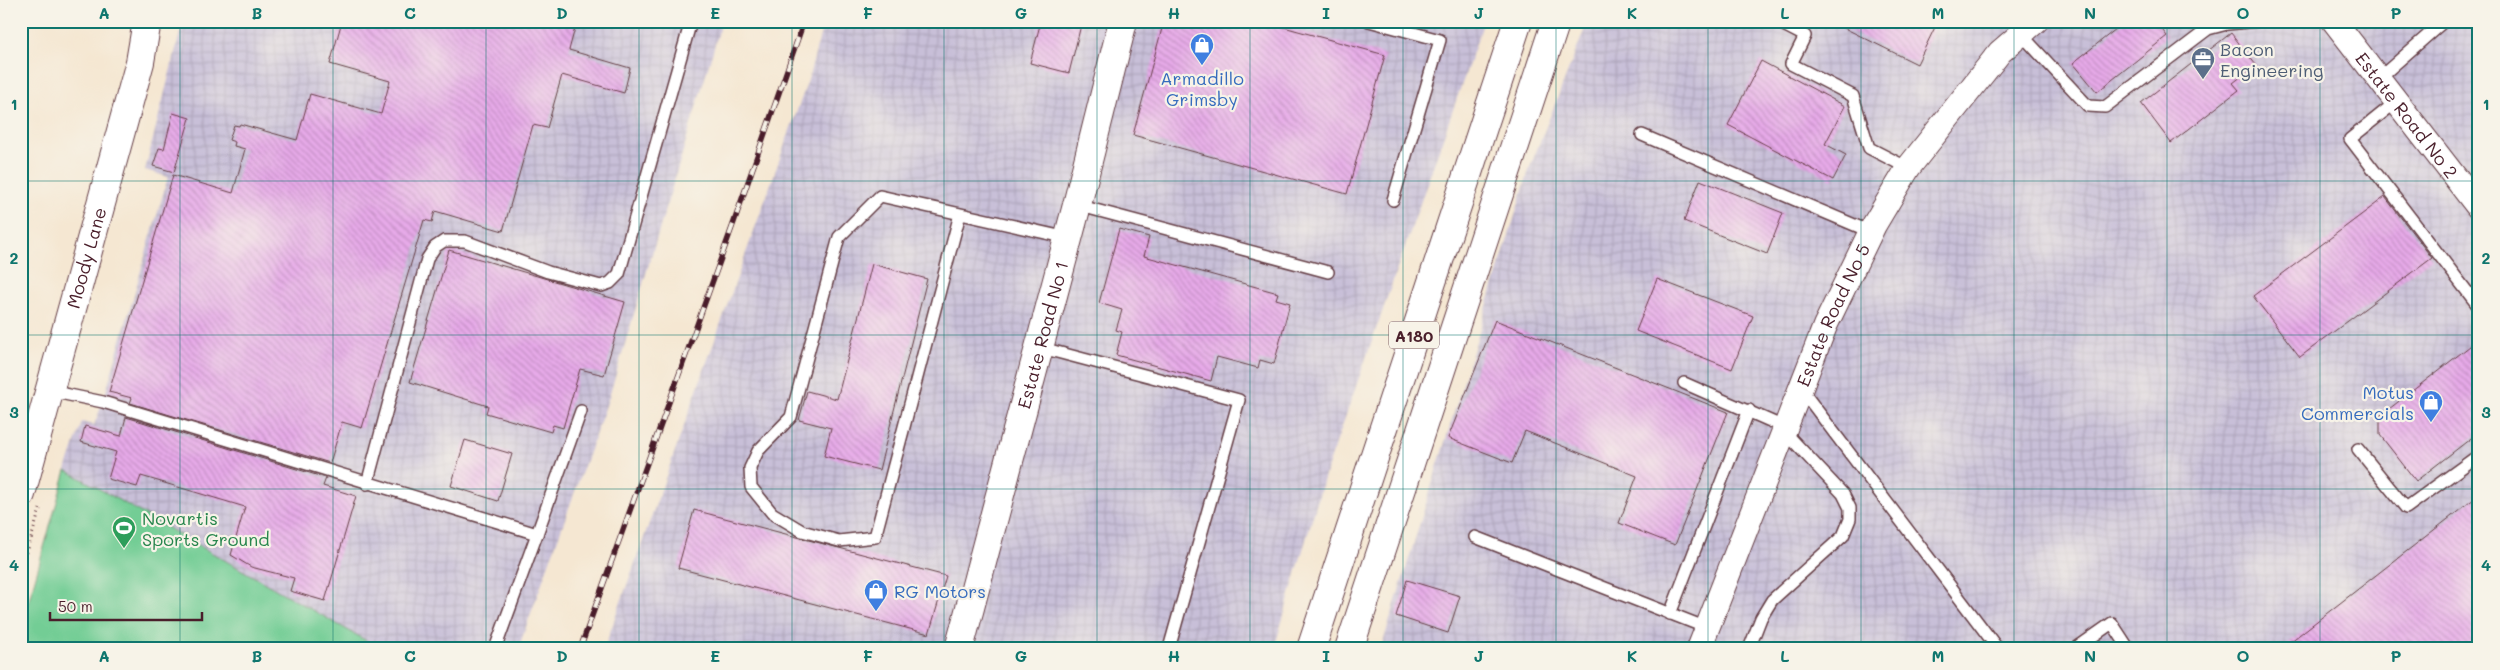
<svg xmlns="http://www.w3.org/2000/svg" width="2500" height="670" font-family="Mali,sans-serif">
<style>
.industrial{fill:url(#industrial-grid)}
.green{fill:#73cd95;stroke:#5e7660}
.building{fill:url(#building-back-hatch)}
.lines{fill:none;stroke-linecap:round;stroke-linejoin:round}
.service-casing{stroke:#643d44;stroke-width:14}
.minor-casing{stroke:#643d44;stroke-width:26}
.tertiary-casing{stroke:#643d44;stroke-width:30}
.trunk-casing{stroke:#643d44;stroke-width:30}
.path{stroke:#643d44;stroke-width:3;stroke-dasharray:1 4;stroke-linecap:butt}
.service{stroke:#fff;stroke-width:11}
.minor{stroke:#fff;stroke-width:24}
.tertiary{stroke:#fff;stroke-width:28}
.trunk{stroke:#fff;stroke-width:28}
.rail-casing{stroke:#4a1f2b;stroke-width:5.5}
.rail{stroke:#f7f3e8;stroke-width:4;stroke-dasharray:11;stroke-linecap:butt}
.grid{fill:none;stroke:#0f766e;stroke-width:1;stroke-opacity:0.55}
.labels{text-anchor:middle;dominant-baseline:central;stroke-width:4.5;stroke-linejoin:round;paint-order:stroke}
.shield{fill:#f7f3e8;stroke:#7e5f64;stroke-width:1}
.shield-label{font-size:16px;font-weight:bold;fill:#4a1f2b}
.service-label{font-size:18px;fill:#4e5e75;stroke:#f7f3e8;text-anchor:start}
.shop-label{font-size:18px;fill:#366cbe;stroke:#f7f3e8}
.street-label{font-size:18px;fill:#4a1f2b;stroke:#f7f3e8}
.leisure-label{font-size:18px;fill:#27864d;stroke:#f7f3e8;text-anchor:start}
.neatline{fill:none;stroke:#0f766e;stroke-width:2}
.grid-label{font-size:16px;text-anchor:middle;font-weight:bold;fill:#0f766e}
</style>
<defs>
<pattern id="industrial-grid" width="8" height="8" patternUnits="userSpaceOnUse" patternTransform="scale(1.25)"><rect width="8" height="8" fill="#c8bfd8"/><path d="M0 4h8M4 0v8" fill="none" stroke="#ada4ba"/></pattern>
<pattern id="building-back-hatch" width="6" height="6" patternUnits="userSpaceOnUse" patternTransform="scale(1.25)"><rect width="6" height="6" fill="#e7aae9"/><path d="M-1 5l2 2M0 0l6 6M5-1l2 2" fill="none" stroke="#bd8abd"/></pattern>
</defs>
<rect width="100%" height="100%" fill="#f7f3e8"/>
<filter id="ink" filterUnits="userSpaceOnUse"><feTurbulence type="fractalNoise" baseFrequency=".02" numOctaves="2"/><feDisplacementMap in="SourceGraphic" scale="10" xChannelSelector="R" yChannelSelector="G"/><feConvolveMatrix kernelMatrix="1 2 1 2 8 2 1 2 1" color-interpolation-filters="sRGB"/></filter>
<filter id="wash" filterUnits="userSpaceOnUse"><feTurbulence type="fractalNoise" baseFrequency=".0096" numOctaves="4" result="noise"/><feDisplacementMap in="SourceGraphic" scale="20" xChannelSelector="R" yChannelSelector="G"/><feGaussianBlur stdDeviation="1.12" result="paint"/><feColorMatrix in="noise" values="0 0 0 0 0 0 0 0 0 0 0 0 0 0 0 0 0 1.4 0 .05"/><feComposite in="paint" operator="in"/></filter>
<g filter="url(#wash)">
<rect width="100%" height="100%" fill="#f5e7d2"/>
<g class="industrial">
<path d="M 183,21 L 722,21 L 609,397 L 518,649 L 381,649 L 66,470 L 82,422 L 94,425 L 103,402 L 168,177 L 145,170 Z"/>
<path d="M 824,21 L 1484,21 L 1325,475 L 1274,649 L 604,649 L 808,80 Z"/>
<path d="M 1588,21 L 2479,21 L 2479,649 L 1381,649 L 1530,167 Z"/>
</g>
<path class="green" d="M 66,470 L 381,649 L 21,649 L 21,628 Z"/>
<g id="blocks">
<g class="building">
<path d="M 342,21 L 577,21 L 569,50 L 630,68 L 624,93 L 562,75 L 547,128 L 533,125 L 503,231 L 435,211 L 432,222 L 424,220 L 362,428 L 342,422 L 330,463 L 130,403 L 132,398 L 109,392 L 173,175 L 233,193 L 245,149 L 234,146 L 235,142 L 229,140 L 234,125 L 239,126 L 240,124 L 297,140 L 310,94 L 381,114 L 390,81 L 330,64 Z"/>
<path d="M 1041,21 L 1082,21 L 1069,73 L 1030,63 Z"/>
<path d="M 1164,21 L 1262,21 L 1385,55 L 1347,194 L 1133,135 Z"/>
<path d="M 1830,21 L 1938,21 L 1917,64 Z"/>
<path d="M 2126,21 L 2155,21 L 2167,36 L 2097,92 L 2073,63 Z"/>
<path d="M 2231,33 L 2256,65 L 2233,83 L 2239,90 L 2171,143 L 2141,103 Z"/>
<path d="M 1761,61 L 1845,106 L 1825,144 L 1846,155 L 1833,180 L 1728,125 Z"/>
<path d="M 173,113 L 190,118 L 174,172 L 153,166 L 159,148 L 164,149 Z"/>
<path d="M 1700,180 L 1783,213 L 1767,254 L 1684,221 Z"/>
<path d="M 2385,197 L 2432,258 L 2300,357 L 2253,296 Z"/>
<path d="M 1119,229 L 1149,237 L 1144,256 L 1278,293 L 1276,299 L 1290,303 L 1274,364 L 1260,360 L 1258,368 L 1217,357 L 1211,381 L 1116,355 L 1122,332 L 1116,330 L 1122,310 L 1099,303 Z"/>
<path d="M 449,250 L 625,302 L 604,375 L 580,369 L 563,428 L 553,425 L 551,432 L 486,413 L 488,406 L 410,382 Z"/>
<path d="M 872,264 L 927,279 L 879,470 L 824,456 L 831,428 L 799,420 L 807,391 L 837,399 Z"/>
<path d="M 1657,279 L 1753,316 L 1732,369 L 1636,331 Z"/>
<path d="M 1495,320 L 1728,412 L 1675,545 L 1619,523 L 1637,476 L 1525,431 L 1512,463 L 1448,438 Z"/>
<path d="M 2479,339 L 2479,432 L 2416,481 L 2380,435 L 2380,416 Z"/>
<path d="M 126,417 L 326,478 L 323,486 L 356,496 L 325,601 L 290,591 L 294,578 L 251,567 L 231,555 L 245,507 L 141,476 L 137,487 L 108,479 L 116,452 L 81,442 L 85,426 L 121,436 Z"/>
<path d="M 465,440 L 512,454 L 498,501 L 451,486 Z"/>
<path d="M 2479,495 L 2479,649 L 2281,649 Z"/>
<path d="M 694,510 L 946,576 L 929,634 L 678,568 Z"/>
<path d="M 1407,580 L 1460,596 L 1448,633 L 1396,616 Z"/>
</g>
</g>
</g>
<g filter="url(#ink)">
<use href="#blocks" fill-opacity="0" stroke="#643d44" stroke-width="1"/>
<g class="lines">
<g class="service-casing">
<g id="service">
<path d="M 1369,21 L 1440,40 L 1393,200"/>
<path d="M 1776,21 L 1805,36 L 1791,64 L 1853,96 L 1869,148 L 1908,168"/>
<path d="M 2021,34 L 2088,106 L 2105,107 L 2208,29 L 2227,24 L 2259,21"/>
<path d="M 2378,79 L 2444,21"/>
<path d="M 2396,102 L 2350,139 L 2479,307"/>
<path d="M 1642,135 L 1871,232"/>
<path d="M 1077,205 L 1328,272"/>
<path d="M 960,214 L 875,537 L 839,541 L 802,531 L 772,513 L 751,487 L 750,468 L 758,451 L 791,417 L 839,237 L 880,196 L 1068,238"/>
<path d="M 1038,347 L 1239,400 L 1170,645"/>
<path d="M 1684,383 L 1786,428"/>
<path d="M 1801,389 L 1998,649"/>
<path d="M 50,391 L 103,402 L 537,534 L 581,411"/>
<path d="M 2358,449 L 2406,508 L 2479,455"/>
<path d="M 367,484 L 427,259 L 435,247 L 444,241 L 465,241 L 548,272 L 601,286 L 610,283 L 619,274 L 691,21"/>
<path d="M 1475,537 L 1707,628"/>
<path d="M 1670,614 L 1749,410"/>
<path d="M 495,649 L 537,534"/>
<path d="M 1749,649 L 1761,618 L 1772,600 L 1843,536 L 1850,519 L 1850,508 L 1843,494 L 1784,431"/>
<path d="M 2075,649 L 2112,623 L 2129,649"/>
</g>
</g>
<g class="minor-casing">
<g id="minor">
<path id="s1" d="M 2334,21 L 2479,208"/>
<path id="s2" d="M 1699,649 L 1825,326 L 1874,225 L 1908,168 L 2000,52 L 2036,21"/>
</g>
</g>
<g class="tertiary-casing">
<g id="tertiary">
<path id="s3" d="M 21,494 L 140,62 L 147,21"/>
<path id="s4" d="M 959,649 L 1077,205 L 1123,21"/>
</g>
</g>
<g class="trunk-casing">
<g id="trunk">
<path d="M 1311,649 L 1518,21"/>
<path d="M 1349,649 L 1556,21"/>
</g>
</g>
<path class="path" d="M 21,572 L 40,509"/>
<use href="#service" class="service"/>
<use href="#minor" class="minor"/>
<use href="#tertiary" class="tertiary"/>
<use href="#trunk" class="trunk"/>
<g class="rail-casing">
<path id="rail" d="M 580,649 L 734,222 L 804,21"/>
</g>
<use href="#rail" class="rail"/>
</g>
</g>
<path class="grid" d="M 180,21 L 180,649M 333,21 L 333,649M 486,21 L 486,649M 639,21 L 639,649M 792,21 L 792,649M 944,21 L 944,649M 1097,21 L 1097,649M 1250,21 L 1250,649M 1403,21 L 1403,649M 1556,21 L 1556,649M 1708,21 L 1708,649M 1861,21 L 1861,649M 2014,21 L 2014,649M 2167,21 L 2167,649M 2320,21 L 2320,649M 21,181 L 2479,181M 21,335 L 2479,335M 21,489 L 2479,489"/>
<defs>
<g id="shop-pin" transform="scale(1.25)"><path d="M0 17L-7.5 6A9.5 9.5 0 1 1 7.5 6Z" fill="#3f7fe0" stroke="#f7f3e8"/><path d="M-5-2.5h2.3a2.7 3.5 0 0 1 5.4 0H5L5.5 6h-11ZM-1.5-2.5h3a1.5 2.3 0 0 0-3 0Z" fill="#fff"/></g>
<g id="office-pin" transform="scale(1.25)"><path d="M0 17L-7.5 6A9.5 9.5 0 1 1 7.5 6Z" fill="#5c6f8a" stroke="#f7f3e8"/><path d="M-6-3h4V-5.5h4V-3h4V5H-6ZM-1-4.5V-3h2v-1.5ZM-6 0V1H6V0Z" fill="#fff"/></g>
<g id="stadium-pin" transform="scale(1.25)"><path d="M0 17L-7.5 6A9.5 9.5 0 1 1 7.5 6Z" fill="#2e9e5b" stroke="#f7f3e8"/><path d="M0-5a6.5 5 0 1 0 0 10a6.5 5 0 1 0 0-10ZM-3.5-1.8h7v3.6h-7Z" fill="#fff"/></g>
</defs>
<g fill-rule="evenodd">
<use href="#shop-pin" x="1202" y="45"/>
<use href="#office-pin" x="2203" y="59"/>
<use href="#shop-pin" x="2431" y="402"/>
<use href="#stadium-pin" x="124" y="528"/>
<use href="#shop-pin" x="876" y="591"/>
</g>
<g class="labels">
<rect class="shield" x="1389" y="321.5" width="50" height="27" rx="4"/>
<g class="shield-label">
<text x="1414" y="335">A180</text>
</g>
<g class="service-label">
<text x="2220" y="49">Bacon<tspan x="2220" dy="21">Engineering</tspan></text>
</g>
<g class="shop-label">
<text x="1202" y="78">Armadillo<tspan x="1202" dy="21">Grimsby</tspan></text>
<text x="2414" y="392" text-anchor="end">Motus<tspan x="2414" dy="21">Commercials</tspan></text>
<text x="894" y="591" text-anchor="start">RG Motors</text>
</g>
<g class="street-label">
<text stroke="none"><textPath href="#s1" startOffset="119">Estate Road No 2</textPath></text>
<text stroke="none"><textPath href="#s3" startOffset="245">Moody Lane</textPath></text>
<text stroke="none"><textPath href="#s2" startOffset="360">Estate Road No 5</textPath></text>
<text stroke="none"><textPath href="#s4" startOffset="325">Estate Road No 1</textPath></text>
</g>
<g class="leisure-label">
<text x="142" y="518">Novartis<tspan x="142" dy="21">Sports Ground</tspan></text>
</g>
</g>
<rect width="2500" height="670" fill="none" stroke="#f7f3e8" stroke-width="55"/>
<path d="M50 612v8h152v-8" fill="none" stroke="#4a1f2b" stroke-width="2.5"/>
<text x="58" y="612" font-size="15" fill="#4a1f2b" stroke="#f7f3e8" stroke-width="4" paint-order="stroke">50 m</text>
<rect x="28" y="28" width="2444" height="614" class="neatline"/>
<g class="grid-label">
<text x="104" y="19">A</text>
<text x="257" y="19">B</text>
<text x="410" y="19">C</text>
<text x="562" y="19">D</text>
<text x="715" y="19">E</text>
<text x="868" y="19">F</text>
<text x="1021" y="19">G</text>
<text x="1174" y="19">H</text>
<text x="1326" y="19">I</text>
<text x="1479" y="19">J</text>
<text x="1632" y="19">K</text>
<text x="1785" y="19">L</text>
<text x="1938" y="19">M</text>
<text x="2090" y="19">N</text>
<text x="2243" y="19">O</text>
<text x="2396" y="19">P</text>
<text x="14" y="110">1</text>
<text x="2486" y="110">1</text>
<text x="14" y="264">2</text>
<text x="2486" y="264">2</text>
<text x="14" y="418">3</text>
<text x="2486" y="418">3</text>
<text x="14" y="571">4</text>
<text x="2486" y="571">4</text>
<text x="104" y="662">A</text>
<text x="257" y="662">B</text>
<text x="410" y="662">C</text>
<text x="562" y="662">D</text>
<text x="715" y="662">E</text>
<text x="868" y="662">F</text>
<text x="1021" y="662">G</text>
<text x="1174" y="662">H</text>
<text x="1326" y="662">I</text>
<text x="1479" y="662">J</text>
<text x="1632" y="662">K</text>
<text x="1785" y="662">L</text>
<text x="1938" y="662">M</text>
<text x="2090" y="662">N</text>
<text x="2243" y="662">O</text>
<text x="2396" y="662">P</text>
</g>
</svg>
